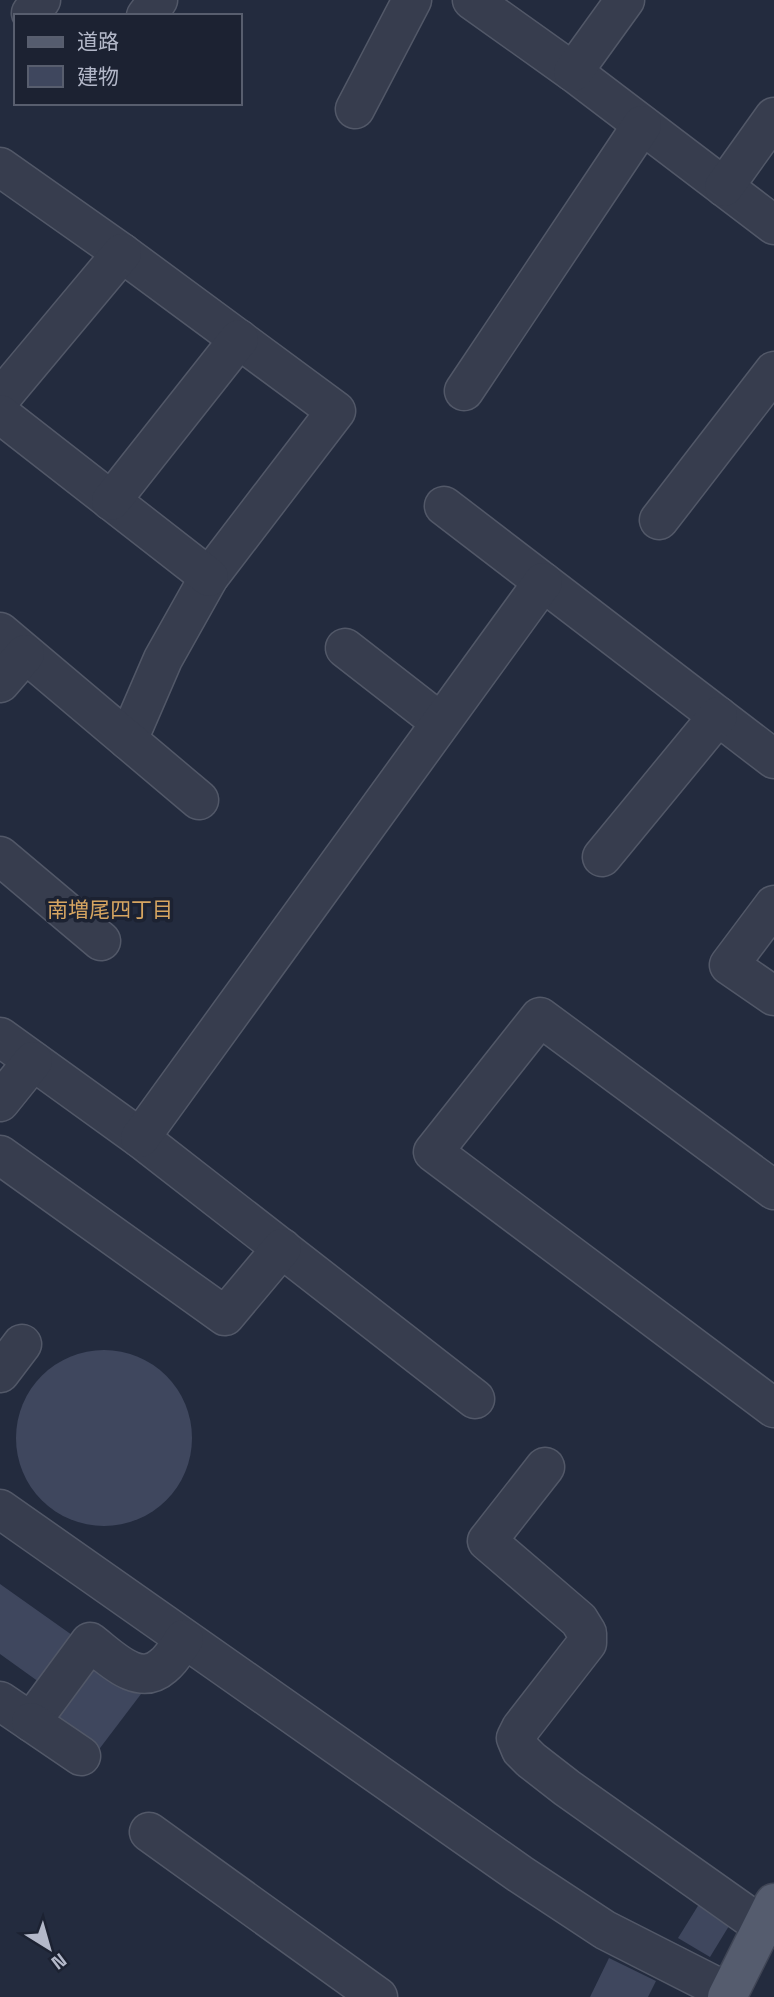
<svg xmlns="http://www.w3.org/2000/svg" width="774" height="1997" font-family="'Space Grotesk','Noto Sans JP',sans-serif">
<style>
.building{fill:#3f475e}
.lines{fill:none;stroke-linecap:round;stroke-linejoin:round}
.minor-casing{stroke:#525868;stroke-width:41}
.major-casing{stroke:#404656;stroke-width:41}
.minor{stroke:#373d4e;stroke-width:38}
.major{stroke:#555c6e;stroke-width:38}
.labels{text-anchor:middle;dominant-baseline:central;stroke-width:7;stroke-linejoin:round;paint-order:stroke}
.neighbourhood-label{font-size:21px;fill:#d6a561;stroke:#1c2232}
</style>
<rect width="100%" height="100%" fill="#232b3e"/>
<g class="building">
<circle cx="104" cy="1438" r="88"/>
<path d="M 0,1584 L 72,1635 L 39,1682 L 0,1654 Z"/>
<path d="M 96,1659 L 141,1694 L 97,1752 L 52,1718 Z"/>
<path d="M 701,1901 L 732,1921 L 710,1957 L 678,1938 Z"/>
<path d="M 609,1958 L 656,1981 L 648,1997 L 590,1997 Z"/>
</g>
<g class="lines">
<g class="minor-casing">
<g id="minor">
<path d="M 472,0 L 573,72 L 774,225"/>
<path d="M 31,13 L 41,0"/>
<path d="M 146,16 L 158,0"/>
<path d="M 573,72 L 625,0"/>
<path d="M 355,109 L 412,0"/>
<path d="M 0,167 L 122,253 L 336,411 L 209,577 L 163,659 L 128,740"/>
<path d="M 724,187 L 774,117"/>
<path d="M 464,391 L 642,125"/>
<path d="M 0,399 L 122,253"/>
<path d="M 0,414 L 209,577"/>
<path d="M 111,501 L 239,339"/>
<path d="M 444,506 L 774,759"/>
<path d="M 659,520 L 774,371"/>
<path d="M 0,632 L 199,800"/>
<path d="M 345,648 L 440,722"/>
<path d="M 0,683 L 25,654"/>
<path d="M 0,856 L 101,941"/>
<path d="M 602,857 L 718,716"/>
<path d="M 774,905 L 729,965 L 774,996"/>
<path d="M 0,1037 L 140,1138 L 475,1399"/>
<path d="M 0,1102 L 33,1061"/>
<path d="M 140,1138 L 543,582"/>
<path d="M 0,1155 L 225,1316 L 282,1248"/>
<path d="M 774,1190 L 540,1017 L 433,1152 L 774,1408"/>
<path d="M 0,1373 L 22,1344"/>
<path d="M 545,1467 L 487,1541 L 579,1620 L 587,1633 L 587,1643 L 521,1728 L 516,1738 L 521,1750 L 531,1760 L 567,1788 L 762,1926"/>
<path d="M 0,1509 L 520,1874 L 605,1930 L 729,1993"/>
<path d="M 0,1701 L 31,1722 L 90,1642 C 110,1657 138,1688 163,1666 C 172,1659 178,1648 184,1639"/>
<path d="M 31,1722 L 81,1756"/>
<path d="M 149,1832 L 378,1997"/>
</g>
</g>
<g class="major-casing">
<path id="major" d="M 727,1997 L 774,1903"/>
</g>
<use href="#minor" class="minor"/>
<use href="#major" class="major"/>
</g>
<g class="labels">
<g class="neighbourhood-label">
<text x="110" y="909">南増尾四丁目</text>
</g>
</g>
<rect x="14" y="14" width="228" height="91" fill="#1c2232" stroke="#585e6e" stroke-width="2"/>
<rect x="28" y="37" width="35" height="10" fill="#555c6e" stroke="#585e6e" stroke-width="2"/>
<text x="77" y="49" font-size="21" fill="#b3b8c9">道路</text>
<rect x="28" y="66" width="35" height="21" fill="#3f475e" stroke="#585e6e" stroke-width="2"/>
<text x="77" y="84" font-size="21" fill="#b3b8c9">建物</text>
<g transform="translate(49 1948) rotate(143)" stroke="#1c2232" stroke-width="5" paint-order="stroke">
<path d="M0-5L12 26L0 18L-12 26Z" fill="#b3b8c9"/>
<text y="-10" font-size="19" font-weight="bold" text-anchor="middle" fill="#b3b8c9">N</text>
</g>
</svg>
